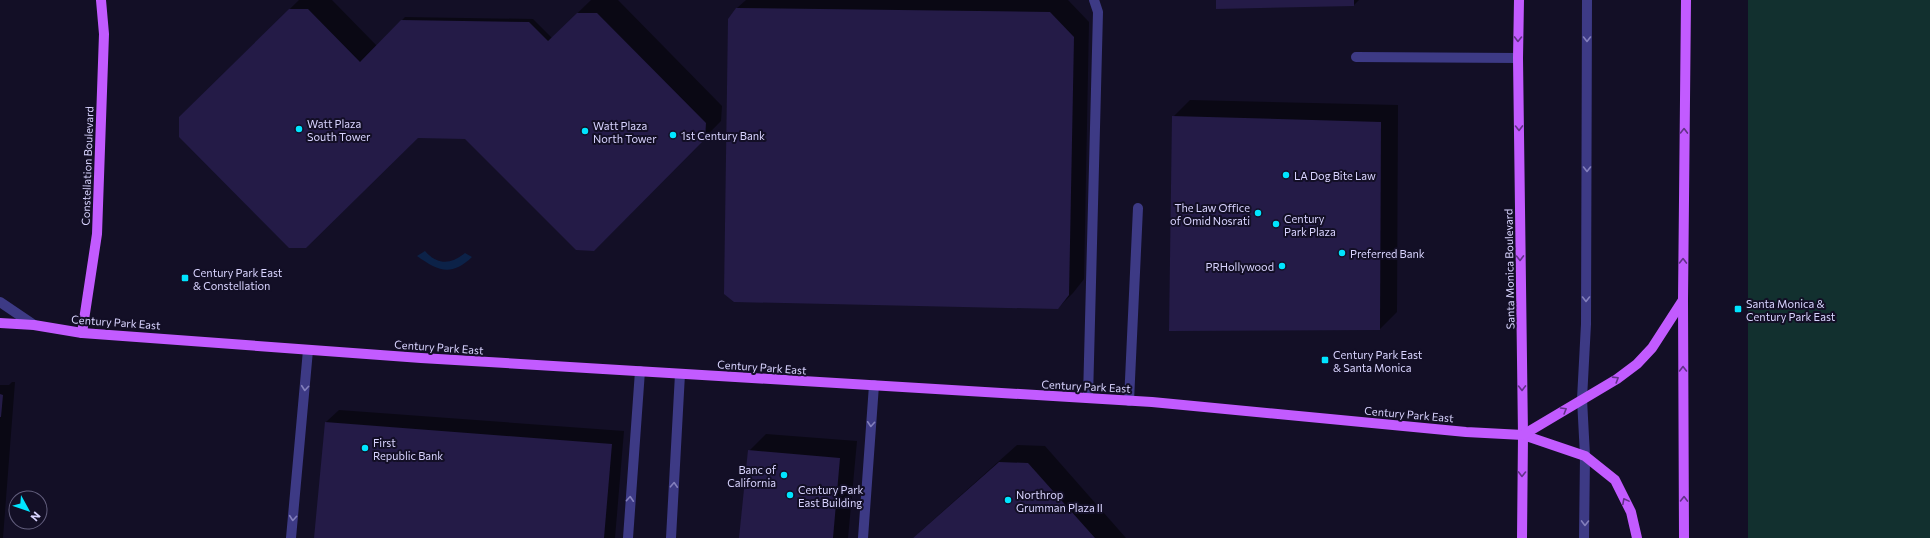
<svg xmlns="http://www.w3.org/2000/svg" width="1930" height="538" font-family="Commissioner,sans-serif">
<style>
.green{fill:#12302f}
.water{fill:#0c2248}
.shadow{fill:#0007}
.building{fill:#241b47}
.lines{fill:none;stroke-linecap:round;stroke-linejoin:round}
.minor{stroke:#3d3a85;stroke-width:10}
.major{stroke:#c25bff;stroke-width:10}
.oneway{stroke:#623188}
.oneway2{stroke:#837fbc}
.poi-dot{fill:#00e5ff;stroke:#130f26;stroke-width:1.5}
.labels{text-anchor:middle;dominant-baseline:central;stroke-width:4;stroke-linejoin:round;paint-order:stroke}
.poi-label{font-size:11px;fill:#d9d4ff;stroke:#130f26;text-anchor:start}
.street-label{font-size:11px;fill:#d9d4ff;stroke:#130f26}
</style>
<rect width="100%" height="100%" fill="#130f26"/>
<rect class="green" x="1748" y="0" width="182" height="538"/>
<path class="water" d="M 425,251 C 437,265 451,265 465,253 L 472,257 C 451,277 438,271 417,256 Z"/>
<g class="shadow">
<path d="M 299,0 L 332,0 L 377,46 L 405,17 L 533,19 L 552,38 L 591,0 L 618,0 L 722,106 L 721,121 L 594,250 L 466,138 L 180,117 Z"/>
<path d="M 746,0 L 1068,0 L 1089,22 L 1084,279 L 1073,293 L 1058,308 L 737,8 Z"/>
<path d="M 1217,0 L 1359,0 L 1354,5 Z"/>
<path d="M 1190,100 L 1398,105 L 1397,312 L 1380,329 L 1173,117 Z"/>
<path d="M 12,382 L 15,382 L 3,538 L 0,538 L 0,385 L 9,385 Z"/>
<path d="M 339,410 L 624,431 L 615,538 L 315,538 L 326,422 Z"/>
<path d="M 766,434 L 857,441 L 848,538 L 741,538 L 749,451 Z"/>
<path d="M 1017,445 L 1045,446 L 1126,538 L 913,538 Z"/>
</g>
<g class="building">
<path d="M 1216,0 L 1354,0 L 1354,6 L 1216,9 Z"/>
<path d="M 736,8 L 1050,12 L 1074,37 L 1069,295 L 1058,309 L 734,302 L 724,294 L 728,19 Z"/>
<path d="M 289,9 L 308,9 L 360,62 L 401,20 L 529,22 L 548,41 L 577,13 L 597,13 L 706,123 L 705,139 L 594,251 L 576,250 L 465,139 L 418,138 L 306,248 L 289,248 L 179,137 L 179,117 Z"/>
<path d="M 1172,116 L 1381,122 L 1380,330 L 1169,331 Z"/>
<path d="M 0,394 L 3,395 L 1,417 L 0,417 Z"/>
<path d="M 325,422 L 612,444 L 604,538 L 314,538 Z"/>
<path d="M 748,450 L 840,458 L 833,538 L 739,538 Z"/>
<path d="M 999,462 L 1028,463 L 1095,538 L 913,538 Z"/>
</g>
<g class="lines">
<g class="minor">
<path d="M 1356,57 L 1518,58"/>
<path d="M 0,302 L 34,325"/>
<path d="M 1088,398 L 1098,12 L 1094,0"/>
<path d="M 1129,401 L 1138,208"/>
<path d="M 291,538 L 308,350"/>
<path d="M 628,538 L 640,371"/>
<path d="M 671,538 L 680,374"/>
<path d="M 863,538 L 874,385"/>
<path d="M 1584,538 L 1585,456 L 1582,399 L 1586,324 L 1587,0"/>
</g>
<g class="major">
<path d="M 1519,0 L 1518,58 L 1523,435 L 1522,538"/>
<path d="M 0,323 L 34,325 L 82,333 L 421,358 L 1152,402 L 1466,432 L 1523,435 L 1585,456 L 1615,480 L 1631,512 L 1637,538"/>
<path d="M 82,333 L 97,234 L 104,34 L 101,0"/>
<path d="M 1523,435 L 1617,379 L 1637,364 L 1652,348 L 1683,300"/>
<path d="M 1684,538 L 1683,300 L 1686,0"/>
</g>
</g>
<defs><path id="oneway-chevron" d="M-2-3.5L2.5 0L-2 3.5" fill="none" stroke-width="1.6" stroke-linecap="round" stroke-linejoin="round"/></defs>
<g class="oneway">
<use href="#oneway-chevron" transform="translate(1518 39) rotate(91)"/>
<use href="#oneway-chevron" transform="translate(1519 128) rotate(89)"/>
<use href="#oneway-chevron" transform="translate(1684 131) rotate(-89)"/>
<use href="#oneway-chevron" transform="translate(1520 258) rotate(89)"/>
<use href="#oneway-chevron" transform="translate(1683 261) rotate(-89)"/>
<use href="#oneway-chevron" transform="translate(1683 369) rotate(-90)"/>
<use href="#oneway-chevron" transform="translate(1616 379) rotate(-32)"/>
<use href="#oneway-chevron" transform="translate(1522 388) rotate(89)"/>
<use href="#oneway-chevron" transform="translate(1564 410) rotate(-31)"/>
<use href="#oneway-chevron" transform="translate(1522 474) rotate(91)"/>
<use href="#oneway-chevron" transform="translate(1684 499) rotate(-89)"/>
<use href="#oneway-chevron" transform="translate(1625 501) rotate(-118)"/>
</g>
<g class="oneway2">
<use href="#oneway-chevron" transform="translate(1587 39) rotate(90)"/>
<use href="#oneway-chevron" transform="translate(1587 169) rotate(90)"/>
<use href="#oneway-chevron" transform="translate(1586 299) rotate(90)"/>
<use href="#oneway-chevron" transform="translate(305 388) rotate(95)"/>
<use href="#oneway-chevron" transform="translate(871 424) rotate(94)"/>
<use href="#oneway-chevron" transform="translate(674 485) rotate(-87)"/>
<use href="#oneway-chevron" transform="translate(630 499) rotate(-86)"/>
<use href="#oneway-chevron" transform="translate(293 518) rotate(95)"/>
<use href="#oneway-chevron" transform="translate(1585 523) rotate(91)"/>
</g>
<g class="poi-dot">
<circle cx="299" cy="129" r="4"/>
<circle cx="585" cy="131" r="4"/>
<circle cx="673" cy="135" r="4"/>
<circle cx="1286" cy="175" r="4"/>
<circle cx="1258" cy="213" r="4"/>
<circle cx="1276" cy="224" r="4"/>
<circle cx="1342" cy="253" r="4"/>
<circle cx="1282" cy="266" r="4"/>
<rect x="181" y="274" width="8" height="8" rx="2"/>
<rect x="1734" y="305" width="8" height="8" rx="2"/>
<rect x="1321" y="356" width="8" height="8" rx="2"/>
<circle cx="365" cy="448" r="4"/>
<circle cx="784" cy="475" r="4"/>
<circle cx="790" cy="495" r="4"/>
<circle cx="1008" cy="500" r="4"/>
</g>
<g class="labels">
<g class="poi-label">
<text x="307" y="123">Watt Plaza<tspan x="307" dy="13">South Tower</tspan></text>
<text x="593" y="125">Watt Plaza<tspan x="593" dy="13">North Tower</tspan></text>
<text x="681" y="135">1st Century Bank</text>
<text x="1294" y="175">LA Dog Bite Law</text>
<text x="1250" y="207" text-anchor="end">The Law Office<tspan x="1250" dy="13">of Omid Nosrati</tspan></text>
<text x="1284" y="218">Century<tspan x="1284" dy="13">Park Plaza</tspan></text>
<text x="1350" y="253">Preferred Bank</text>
<text x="1274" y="266" text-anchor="end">PRHollywood</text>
<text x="193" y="272">Century Park East<tspan x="193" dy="13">&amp; Constellation</tspan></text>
<text x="1746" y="303">Santa Monica &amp;<tspan x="1746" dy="13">Century Park East</tspan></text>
<text x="1333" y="354">Century Park East<tspan x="1333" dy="13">&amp; Santa Monica</tspan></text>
<text x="373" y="442">First<tspan x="373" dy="13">Republic Bank</tspan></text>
<text x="776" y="469" text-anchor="end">Banc of<tspan x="776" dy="13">California</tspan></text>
<text x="798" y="489">Century Park<tspan x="798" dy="13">East Building</tspan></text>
<text x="1016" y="494">Northrop<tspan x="1016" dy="13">Grumman Plaza II</tspan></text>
</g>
<g class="street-label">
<text transform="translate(87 166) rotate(-88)">Constellation Boulevard</text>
<text transform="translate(1509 269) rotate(-91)">Santa Monica Boulevard</text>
<text transform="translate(116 322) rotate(4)">Century Park East</text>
<text transform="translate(439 347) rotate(4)">Century Park East</text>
<text transform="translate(762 367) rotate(4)">Century Park East</text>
<text transform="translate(1086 386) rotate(3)">Century Park East</text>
<text transform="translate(1409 414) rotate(5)">Century Park East</text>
</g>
</g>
<g transform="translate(28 510) rotate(130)"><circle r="19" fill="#130f26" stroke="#625e7d"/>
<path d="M0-3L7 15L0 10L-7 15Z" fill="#00e5ff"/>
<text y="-6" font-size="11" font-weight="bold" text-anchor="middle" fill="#d9d4ff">N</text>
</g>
</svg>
